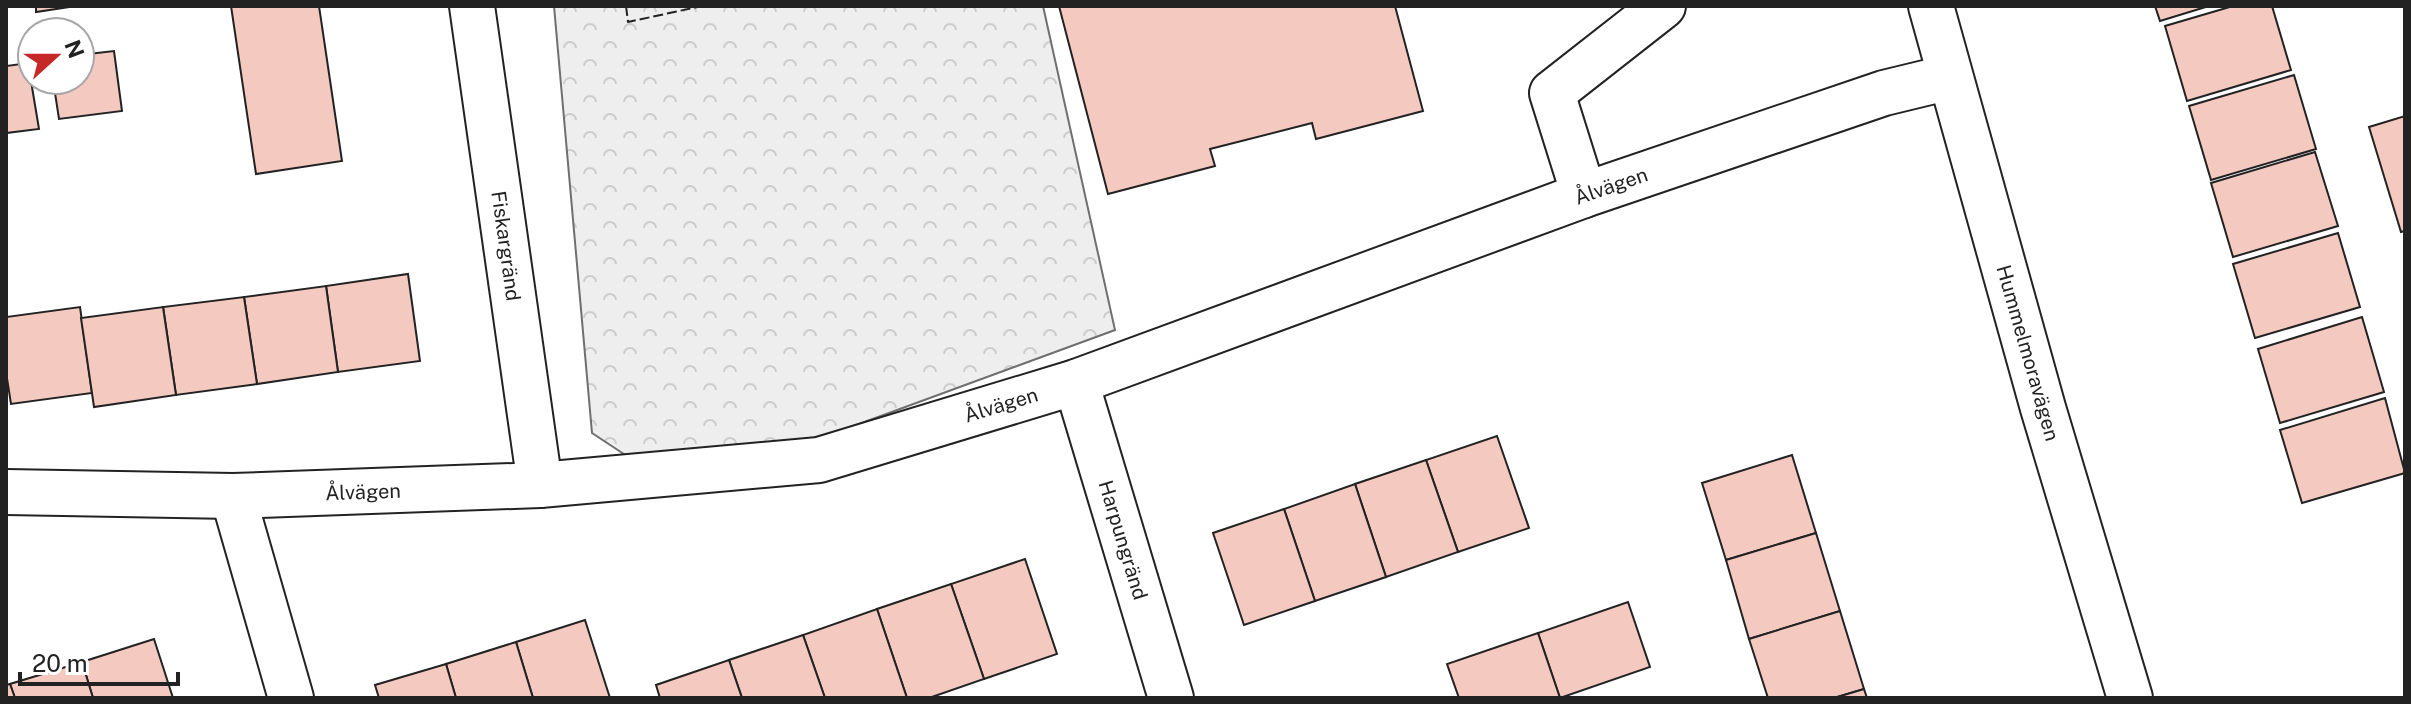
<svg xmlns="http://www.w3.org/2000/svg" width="2411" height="704" font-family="'Public Sans',sans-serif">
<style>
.forest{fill:url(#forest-crowns);stroke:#6f6f6f;stroke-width:2}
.building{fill:#f3c9c0;stroke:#222;stroke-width:2}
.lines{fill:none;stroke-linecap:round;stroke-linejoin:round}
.street-casing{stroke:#222;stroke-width:48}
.secondary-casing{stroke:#222;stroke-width:48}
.street{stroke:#fff;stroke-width:44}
.secondary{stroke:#fff;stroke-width:44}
.fence{stroke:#222;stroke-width:2;stroke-dasharray:10 4;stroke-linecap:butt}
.labels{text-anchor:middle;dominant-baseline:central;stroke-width:6;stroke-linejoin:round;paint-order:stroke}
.street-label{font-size:20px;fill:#222;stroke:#fff}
</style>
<defs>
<pattern id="forest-crowns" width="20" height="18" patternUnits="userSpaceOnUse" patternTransform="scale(2)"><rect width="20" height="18" fill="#eee"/><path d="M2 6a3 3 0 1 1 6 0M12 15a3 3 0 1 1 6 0" fill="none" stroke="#ccc"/></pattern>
</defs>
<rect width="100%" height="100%" fill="#fff"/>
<path class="forest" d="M 554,6 L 1043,6 L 1115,330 L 810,442 L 639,464 L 592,433 Z"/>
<g class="building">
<path d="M 36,6 L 76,6 L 36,12 Z"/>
<path d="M 231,6 L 319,6 L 342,161 L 256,174 Z"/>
<path d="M 1059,6 L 1395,6 L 1423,111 L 1316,139 L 1312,123 L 1210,149 L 1215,166 L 1108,194 Z"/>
<path d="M 2155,6 L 2209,6 L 2160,21 Z"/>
<path d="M 2233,6 L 2272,6 L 2291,70 L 2187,101 L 2165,26 Z"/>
<path d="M 114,51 L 122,111 L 59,119 L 53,80 L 80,80 L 80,55 Z"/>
<path d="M 28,63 L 39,129 L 6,133 L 6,66 Z"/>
<path d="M 2294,75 L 2316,149 L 2211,180 L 2189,106 Z"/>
<path d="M 2405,116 L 2405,231 L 2401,232 L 2369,127 Z"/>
<path d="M 2315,152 L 2338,226 L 2233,257 L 2211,183 Z"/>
<path d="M 2338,233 L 2360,307 L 2255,338 L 2233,264 Z"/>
<path d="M 408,274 L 420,361 L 338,372 L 326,286 Z"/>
<path d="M 326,286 L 338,372 L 257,384 L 244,297 Z"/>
<path d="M 244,297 L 257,384 L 176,395 L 163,307 Z"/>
<path d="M 80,307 L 92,393 L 11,404 L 6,372 L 6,317 Z"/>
<path d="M 163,307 L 176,395 L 94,407 L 81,318 Z"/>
<path d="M 2362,317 L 2384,392 L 2280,423 L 2258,349 Z"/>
<path d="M 2385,398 L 2405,473 L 2302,503 L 2280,430 Z"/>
<path d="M 1497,436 L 1529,528 L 1458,552 L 1426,460 Z"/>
<path d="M 1792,455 L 1816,533 L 1726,560 L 1702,483 Z"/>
<path d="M 1426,460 L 1458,552 L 1386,577 L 1355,484 Z"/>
<path d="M 1355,484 L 1386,577 L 1315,601 L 1284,509 Z"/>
<path d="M 1284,509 L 1315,601 L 1244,625 L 1213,533 Z"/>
<path d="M 1816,533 L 1840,611 L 1749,639 L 1726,560 Z"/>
<path d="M 1025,559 L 1057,654 L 984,679 L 951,584 Z"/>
<path d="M 951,584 L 984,679 L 929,698 L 907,698 L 877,609 Z"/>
<path d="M 1628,602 L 1650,667 L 1560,698 L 1538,633 Z"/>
<path d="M 877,609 L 907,698 L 825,698 L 803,635 Z"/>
<path d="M 1840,611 L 1864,689 L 1834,698 L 1768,698 L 1749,639 Z"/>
<path d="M 585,620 L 610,698 L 533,698 L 516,642 Z"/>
<path d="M 1538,633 L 1560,698 L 1459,698 L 1447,664 Z"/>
<path d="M 803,635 L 825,698 L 742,698 L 729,660 Z"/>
<path d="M 154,639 L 173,698 L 93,698 L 82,662 Z"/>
<path d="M 516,642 L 533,698 L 456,698 L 446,664 Z"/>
<path d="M 729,660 L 742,698 L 660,698 L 656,685 Z"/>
<path d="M 82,662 L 93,698 L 15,698 L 10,684 Z"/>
<path d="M 446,664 L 456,698 L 379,698 L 375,685 Z"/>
<path d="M 10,684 L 15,698 L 6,698 L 6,685 Z"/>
<path d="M 1864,689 L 1867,698 L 1834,698 Z"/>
</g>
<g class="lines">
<g class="street-casing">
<g id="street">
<path d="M 472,6 L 540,485"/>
<path d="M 1584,195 L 1552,93 L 1663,6"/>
<path d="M 1076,382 L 1171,698"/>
<path d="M 6,492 L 233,496 L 540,485 L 819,460 L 1076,382 L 1584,195 L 1884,93 L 1950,77"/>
<path d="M 233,496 L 291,698"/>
</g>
</g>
<g class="secondary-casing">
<path id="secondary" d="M 1931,6 L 2043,408 L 2130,698"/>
</g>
<use href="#street" class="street"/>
<use href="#secondary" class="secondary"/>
<path class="fence" d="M 626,6 L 628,22 L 702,6"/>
</g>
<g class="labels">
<g class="street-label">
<text transform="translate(1611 186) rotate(-19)">Ålvägen</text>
<text transform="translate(506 246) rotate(82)">Fiskargränd</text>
<text transform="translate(2028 353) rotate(74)">Hummelmoravägen</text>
<text transform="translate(1001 405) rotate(-17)">Ålvägen</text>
<text transform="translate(363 492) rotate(-2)">Ålvägen</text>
<text transform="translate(1123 540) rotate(73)">Harpungränd</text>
</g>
</g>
<rect width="2411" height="704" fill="none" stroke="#222222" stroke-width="16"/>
<g transform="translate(56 56) rotate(69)"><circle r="38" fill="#ffffff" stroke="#a7a7a7" stroke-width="2"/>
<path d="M0-6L14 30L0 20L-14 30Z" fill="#c62828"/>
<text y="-12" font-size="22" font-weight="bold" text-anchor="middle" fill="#222222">N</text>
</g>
<path d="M20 672v12h158v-12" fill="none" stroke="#222222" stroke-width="4"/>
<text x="32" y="672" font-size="24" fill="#222222" stroke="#ffffff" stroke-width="6" paint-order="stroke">20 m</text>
</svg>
